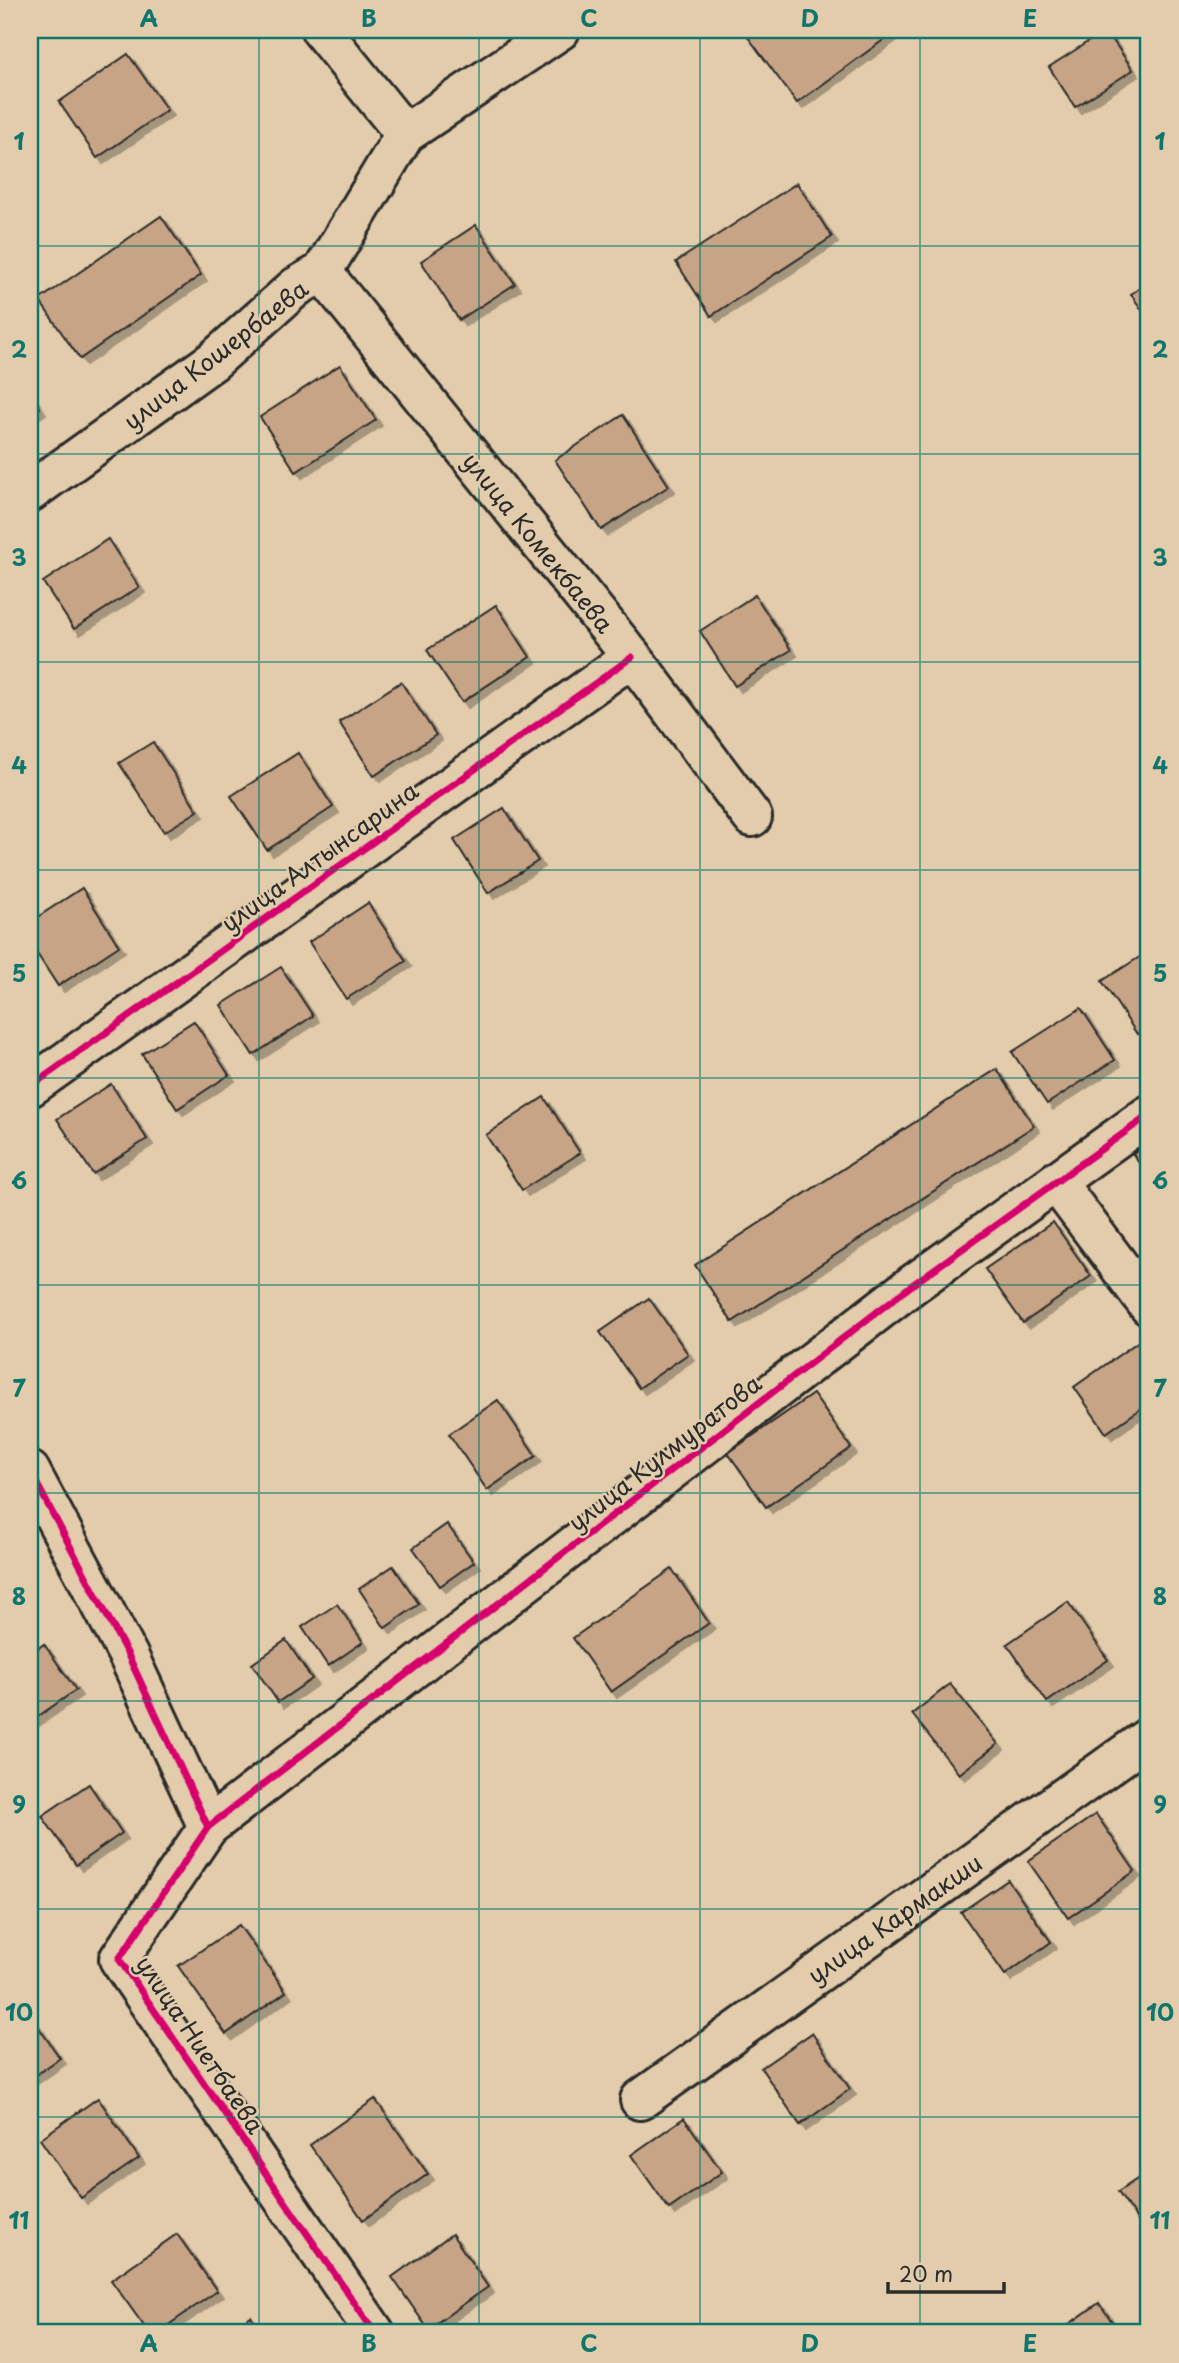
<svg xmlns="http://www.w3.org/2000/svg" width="1179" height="2363" font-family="'Playpen Sans',sans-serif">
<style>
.building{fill:#c7a485;stroke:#2b2b2b;stroke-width:2;filter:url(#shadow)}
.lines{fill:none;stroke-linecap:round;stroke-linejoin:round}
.minor-casing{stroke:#2b2b2b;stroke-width:44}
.minor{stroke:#e2ccab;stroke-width:38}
.cycleway-casing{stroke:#e2ccab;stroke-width:11}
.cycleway{stroke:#d6006c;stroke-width:7}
.grid{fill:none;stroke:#0f766e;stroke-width:2;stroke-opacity:0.55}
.labels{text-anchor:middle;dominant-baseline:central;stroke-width:5;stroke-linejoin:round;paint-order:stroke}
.street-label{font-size:24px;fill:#2b2b2b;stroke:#e2ccab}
.neatline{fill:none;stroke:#0f766e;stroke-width:2.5}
.grid-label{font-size:23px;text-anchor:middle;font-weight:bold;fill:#0f766e}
</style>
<defs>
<filter id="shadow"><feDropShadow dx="6" dy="6" stdDeviation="0" flood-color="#0004"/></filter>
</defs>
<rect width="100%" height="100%" fill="#e2ccab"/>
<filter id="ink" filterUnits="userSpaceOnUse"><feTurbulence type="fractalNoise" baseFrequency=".0143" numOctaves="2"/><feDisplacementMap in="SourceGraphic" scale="14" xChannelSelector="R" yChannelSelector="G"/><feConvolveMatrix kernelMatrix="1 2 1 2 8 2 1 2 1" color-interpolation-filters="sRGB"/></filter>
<g filter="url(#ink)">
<g class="building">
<path d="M 758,30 L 897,30 L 797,103 L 748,37 Z"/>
<path d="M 1106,30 L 1133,70 L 1075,107 L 1049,67 Z"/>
<path d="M 128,54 L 167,110 L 97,158 L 59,102 Z"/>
<path d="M 797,183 L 832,237 L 711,316 L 676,262 Z"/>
<path d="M 161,216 L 201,275 L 80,359 L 39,300 Z"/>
<path d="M 476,225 L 515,284 L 459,320 L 421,261 Z"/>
<path d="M 1149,282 L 1149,321 L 1131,294 Z"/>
<path d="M 340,365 L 376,420 L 296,472 L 260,417 Z"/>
<path d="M 30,393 L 40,408 L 30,415 Z"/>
<path d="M 623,415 L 669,486 L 601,530 L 555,460 Z"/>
<path d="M 108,539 L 139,587 L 74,629 L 43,582 Z"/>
<path d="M 755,595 L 791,650 L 735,686 L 700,631 Z"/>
<path d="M 496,605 L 530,657 L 462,702 L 427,650 Z"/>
<path d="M 401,682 L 436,735 L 374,776 L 339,722 Z"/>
<path d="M 153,742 L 198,811 L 164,832 L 119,763 Z"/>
<path d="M 298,753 L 333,807 L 267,850 L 231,796 Z"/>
<path d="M 504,808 L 538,861 L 488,893 L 454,840 Z"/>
<path d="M 82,888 L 119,946 L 58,986 L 30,943 L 30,922 Z"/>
<path d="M 368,903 L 406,961 L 346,999 L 309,942 Z"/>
<path d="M 1149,951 L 1149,1026 L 1137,1034 L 1102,981 Z"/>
<path d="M 281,967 L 313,1016 L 253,1055 L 221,1005 Z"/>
<path d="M 1081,1008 L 1115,1060 L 1047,1104 L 1012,1052 Z"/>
<path d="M 194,1021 L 229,1075 L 177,1109 L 142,1054 Z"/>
<path d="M 997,1069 L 1034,1126 L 732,1322 L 695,1265 Z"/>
<path d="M 111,1084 L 147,1139 L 93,1174 L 57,1119 Z"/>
<path d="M 544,1097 L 580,1153 L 522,1190 L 486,1135 Z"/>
<path d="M 1149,1143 L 1149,1178 L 1133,1154 Z"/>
<path d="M 1053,1222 L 1091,1276 L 1023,1323 L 985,1269 Z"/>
<path d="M 649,1298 L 688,1354 L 639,1388 L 600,1332 Z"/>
<path d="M 1146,1336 L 1149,1341 L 1149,1403 L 1106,1433 L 1074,1387 Z"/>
<path d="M 813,1394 L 851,1448 L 766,1507 L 728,1453 Z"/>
<path d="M 498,1400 L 536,1456 L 487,1490 L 449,1434 Z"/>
<path d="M 447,1524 L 474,1562 L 440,1586 L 413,1548 Z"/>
<path d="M 393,1566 L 419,1604 L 385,1628 L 359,1589 Z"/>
<path d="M 672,1569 L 709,1623 L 611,1692 L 573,1638 Z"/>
<path d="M 1068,1602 L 1108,1660 L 1047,1702 L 1007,1644 Z"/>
<path d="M 337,1604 L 363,1642 L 328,1666 L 302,1627 Z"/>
<path d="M 286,1640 L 312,1679 L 278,1702 L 252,1664 Z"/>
<path d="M 44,1644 L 76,1690 L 30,1722 L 30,1654 Z"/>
<path d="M 950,1684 L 998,1744 L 959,1774 L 912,1714 Z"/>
<path d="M 89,1784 L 122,1833 L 76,1865 L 42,1816 Z"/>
<path d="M 1096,1814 L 1135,1871 L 1068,1918 L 1028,1861 Z"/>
<path d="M 1008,1880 L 1051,1942 L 1005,1975 L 961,1912 Z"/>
<path d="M 239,1925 L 286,1992 L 226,2034 L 178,1966 Z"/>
<path d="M 30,2015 L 60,2058 L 30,2079 Z"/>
<path d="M 812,2033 L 850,2089 L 800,2125 L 761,2068 Z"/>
<path d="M 98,2098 L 139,2158 L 81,2198 L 40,2139 Z"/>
<path d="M 375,2099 L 428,2174 L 363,2220 L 310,2145 Z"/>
<path d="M 684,2118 L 722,2172 L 669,2209 L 631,2155 Z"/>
<path d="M 1149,2171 L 1149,2237 L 1118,2192 Z"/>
<path d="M 177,2234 L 217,2291 L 157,2333 L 149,2333 L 111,2280 Z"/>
<path d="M 452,2234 L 488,2287 L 428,2329 L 392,2277 Z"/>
<path d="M 1099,2303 L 1120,2333 L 1059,2333 L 1058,2332 Z"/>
<path d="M 251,2316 L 263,2333 L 226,2333 Z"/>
</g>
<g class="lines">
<g class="minor-casing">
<g id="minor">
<path d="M 321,30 L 405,134"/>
<path d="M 322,272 L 632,657 L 752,817"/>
<path d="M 30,492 L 213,361 L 296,287 L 322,272 L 405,134 L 560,30"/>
<path d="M 30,1087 L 632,657"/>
<path d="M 1056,1182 L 1149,1306"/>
<path d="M 30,1471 L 128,1655 L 208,1827 L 119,1959 L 375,2333"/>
<path d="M 208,1827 L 912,1285 L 1149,1115"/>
<path d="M 640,2100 L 1149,1737"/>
</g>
</g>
<use href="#minor" class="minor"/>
<g class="cycleway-casing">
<g id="cycleway">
<path d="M 30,1087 L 632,657"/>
<path d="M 30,1471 L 128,1655 L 208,1827 L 119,1959 L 375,2333"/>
<path d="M 208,1827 L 912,1285 L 1149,1115"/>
</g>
</g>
<use href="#cycleway" class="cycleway"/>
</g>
</g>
<path class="grid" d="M 259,30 L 259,2333M 479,30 L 479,2333M 700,30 L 700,2333M 920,30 L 920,2333M 30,246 L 1149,246M 30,454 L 1149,454M 30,662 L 1149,662M 30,870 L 1149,870M 30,1078 L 1149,1078M 30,1285 L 1149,1285M 30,1493 L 1149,1493M 30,1701 L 1149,1701M 30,1909 L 1149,1909M 30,2117 L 1149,2117"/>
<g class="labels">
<g class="street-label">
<text transform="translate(215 354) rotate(-38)">улица Кошербаева</text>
<text transform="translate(539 542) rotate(51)">улица Комекбаева</text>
<text transform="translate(319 856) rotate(-36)">улица Алтынсарина</text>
<text transform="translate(664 1452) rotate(-38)">улица Кулмуратова</text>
<text transform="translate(894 1918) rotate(-35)">улица Кармакши</text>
<text transform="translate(201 2044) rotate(56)">улица Ниетбаева</text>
</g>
</g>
<rect width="1179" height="2363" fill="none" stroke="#e2ccab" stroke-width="77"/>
<path d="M888 2282v10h116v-10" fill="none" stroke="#2b2b2b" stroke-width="3.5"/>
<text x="899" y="2282" font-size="21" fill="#2b2b2b" stroke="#e2ccab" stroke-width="5" paint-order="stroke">20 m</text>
<rect x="38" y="38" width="1102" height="2286" class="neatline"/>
<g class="grid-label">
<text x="149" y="27">A</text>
<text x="369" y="27">B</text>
<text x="589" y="27">C</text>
<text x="810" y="27">D</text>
<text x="1030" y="27">E</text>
<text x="19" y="150">1</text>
<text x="1160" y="150">1</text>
<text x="19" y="358">2</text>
<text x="1160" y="358">2</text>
<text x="19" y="566">3</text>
<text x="1160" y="566">3</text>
<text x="19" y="774">4</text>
<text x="1160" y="774">4</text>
<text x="19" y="982">5</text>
<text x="1160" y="982">5</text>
<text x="19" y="1189">6</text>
<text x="1160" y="1189">6</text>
<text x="19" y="1397">7</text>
<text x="1160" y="1397">7</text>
<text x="19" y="1605">8</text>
<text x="1160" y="1605">8</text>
<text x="19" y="1813">9</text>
<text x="1160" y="1813">9</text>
<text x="19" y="2021">10</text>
<text x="1160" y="2021">10</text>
<text x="19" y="2229">11</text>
<text x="1160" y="2229">11</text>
<text x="149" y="2352">A</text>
<text x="369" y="2352">B</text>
<text x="589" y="2352">C</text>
<text x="810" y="2352">D</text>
<text x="1030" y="2352">E</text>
</g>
</svg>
